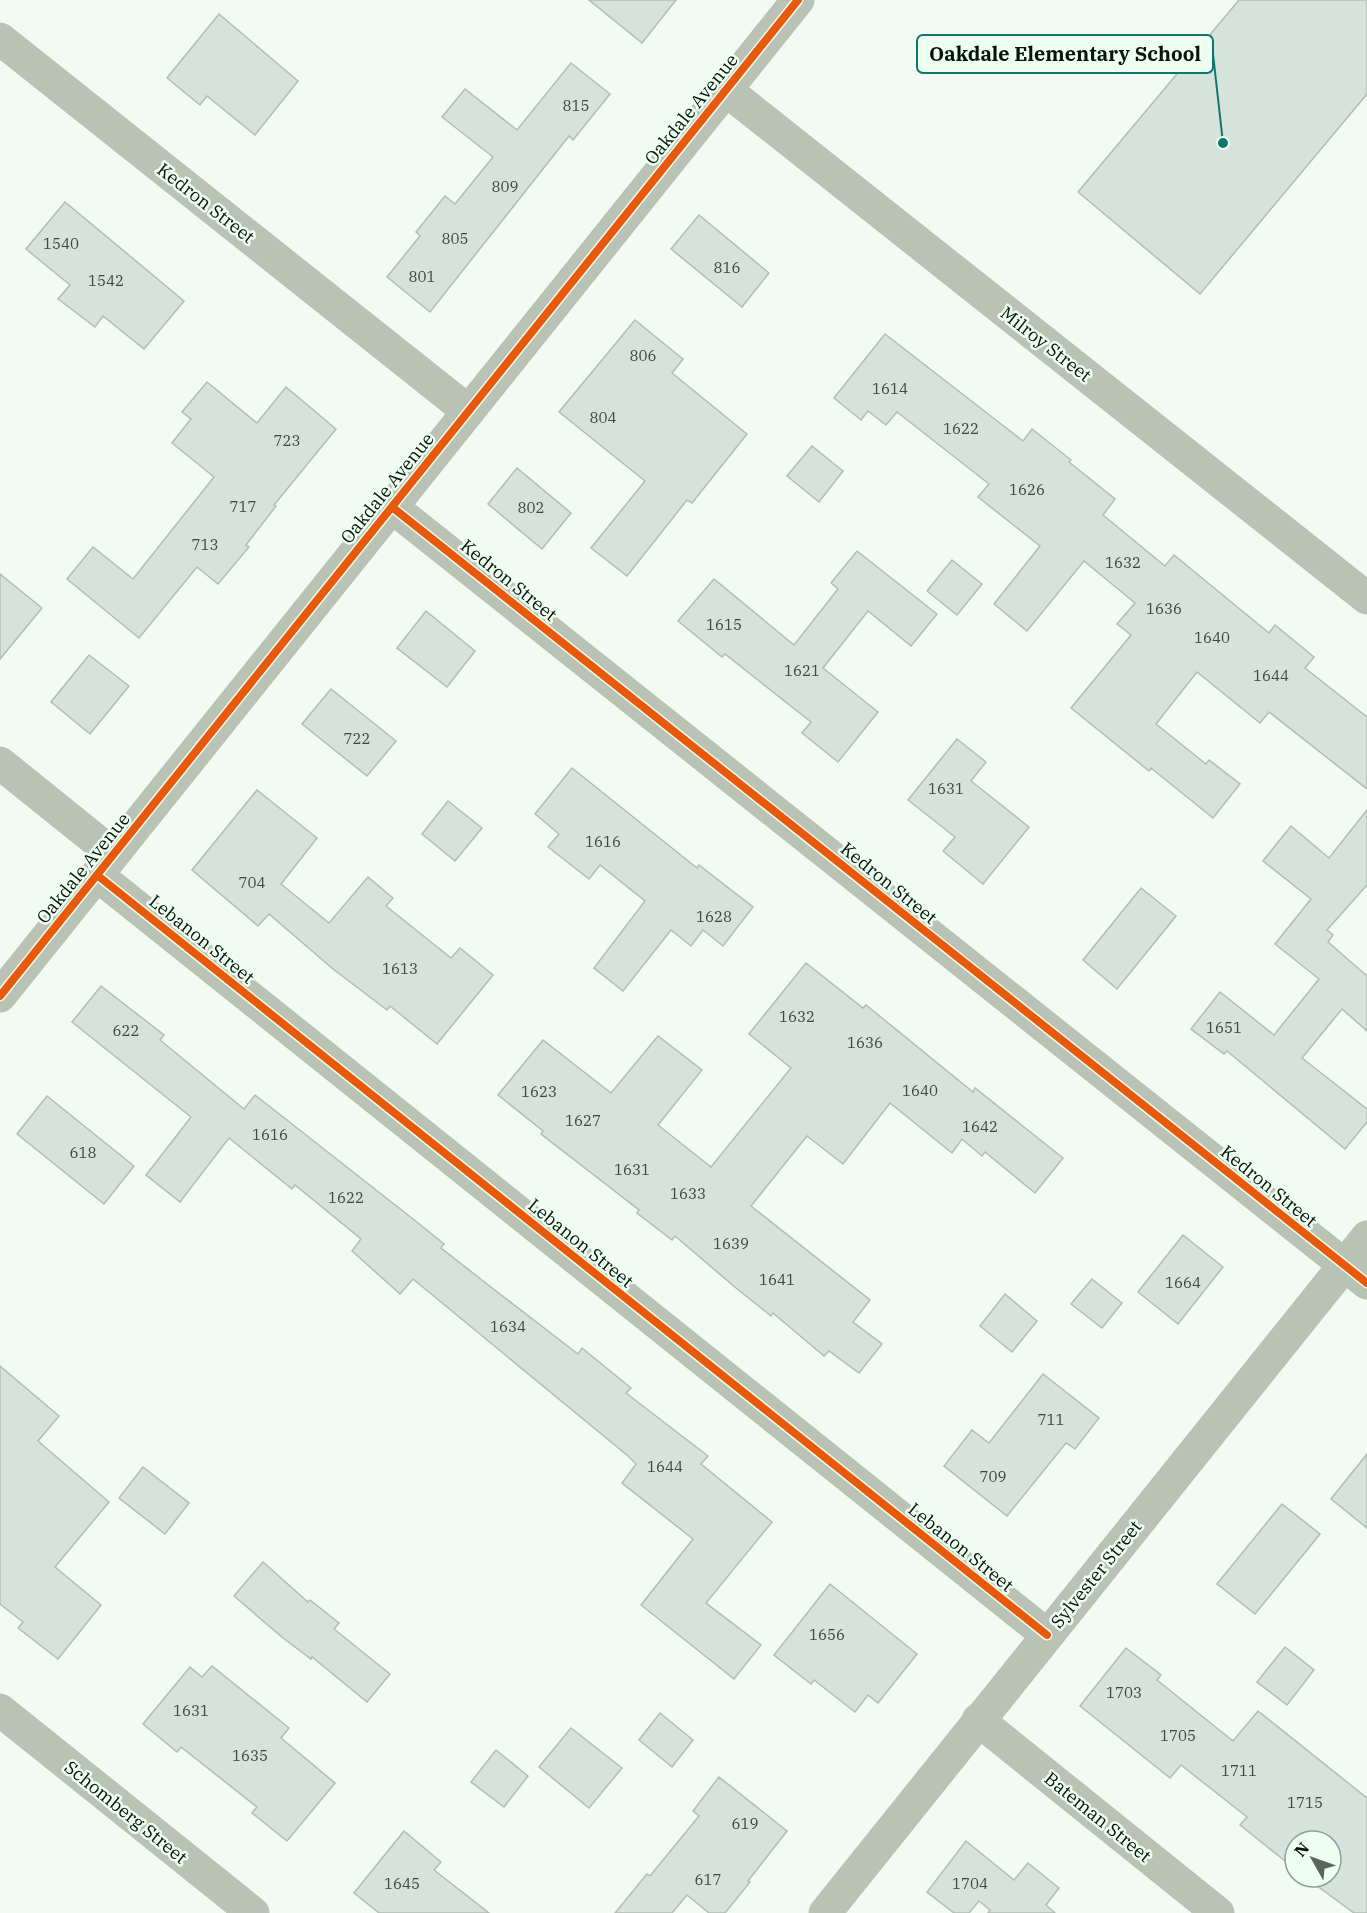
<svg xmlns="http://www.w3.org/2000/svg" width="1367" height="1913" font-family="'IBM Plex Serif',serif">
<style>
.building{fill:#d6e2dc;stroke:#b2bdb8;stroke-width:1.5}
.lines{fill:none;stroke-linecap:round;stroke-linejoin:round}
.minor{stroke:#b9c2b4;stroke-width:33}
.cycleway-casing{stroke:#edfff1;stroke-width:11}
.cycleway{stroke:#e8590c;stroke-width:8}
.labels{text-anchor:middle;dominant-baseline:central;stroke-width:5;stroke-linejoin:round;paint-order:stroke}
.number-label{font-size:15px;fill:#3c4740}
.street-label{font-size:18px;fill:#08120a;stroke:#edfff1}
.leader{fill:none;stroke:#0f766e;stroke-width:2}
.callout-dot{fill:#0f766e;stroke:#edfff1;stroke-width:2}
.callout{fill:#edfff1;stroke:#0f766e;stroke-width:2}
.callout-label{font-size:20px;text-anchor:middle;font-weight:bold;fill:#08120a}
</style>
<rect width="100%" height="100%" fill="#f1fbf3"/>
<g class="building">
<path d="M 589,0 L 676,0 L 642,43 Z"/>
<path d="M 1239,0 L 1367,0 L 1367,94 L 1200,294 L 1078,192 Z"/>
<path d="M 219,14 L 298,81 L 255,135 L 207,96 L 200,105 L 167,78 Z"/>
<path d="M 571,63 L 610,94 L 573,140 L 569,136 L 430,312 L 387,277 L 420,236 L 416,232 L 445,196 L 455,204 L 493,157 L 442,117 L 465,89 L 517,130 Z"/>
<path d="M 65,202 L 184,301 L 144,349 L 103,316 L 95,327 L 58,299 L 70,285 L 26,249 Z"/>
<path d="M 699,215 L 769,273 L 742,307 L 671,249 Z"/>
<path d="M 635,320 L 683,359 L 672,373 L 747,434 L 692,503 L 687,500 L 627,576 L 591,548 L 645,481 L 559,412 Z"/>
<path d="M 885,334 L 1023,441 L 1032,429 L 1071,460 L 1069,462 L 1115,499 L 1103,515 L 1165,566 L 1174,555 L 1269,633 L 1275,625 L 1314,657 L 1305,668 L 1367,717 L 1367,789 L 1269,712 L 1260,723 L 1197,672 L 1156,724 L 1206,764 L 1209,760 L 1240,784 L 1213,818 L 1151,768 L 1149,771 L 1071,708 L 1131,635 L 1117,624 L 1135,603 L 1084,561 L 1027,631 L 994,604 L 1040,546 L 978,497 L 989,484 L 897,412 L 886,425 L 868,411 L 861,420 L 834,398 Z"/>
<path d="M 207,382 L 257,423 L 286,387 L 336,429 L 274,505 L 276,506 L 246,545 L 249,547 L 218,584 L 197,567 L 139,638 L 67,579 L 93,547 L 133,579 L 214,477 L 172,443 L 191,419 L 182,412 Z"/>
<path d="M 812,446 L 843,471 L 819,502 L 787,476 Z"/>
<path d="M 517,468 L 571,513 L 542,549 L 488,504 Z"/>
<path d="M 857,551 L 937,614 L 911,646 L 868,611 L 823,668 L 878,712 L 838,762 L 802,733 L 811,722 L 725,654 L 722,657 L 678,621 L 714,579 L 794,645 L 838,589 L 831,583 Z"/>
<path d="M 952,560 L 982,584 L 957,615 L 927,591 Z"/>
<path d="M 0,574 L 42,608 L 0,659 Z"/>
<path d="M 426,611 L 475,651 L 447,687 L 397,648 Z"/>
<path d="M 89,655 L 129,686 L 90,734 L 51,702 Z"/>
<path d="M 331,689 L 396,741 L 367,776 L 302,724 Z"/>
<path d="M 957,739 L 986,762 L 971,781 L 1029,827 L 983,884 L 943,851 L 955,837 L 908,800 Z"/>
<path d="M 572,768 L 697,868 L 699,865 L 753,907 L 723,946 L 703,930 L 691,946 L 671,930 L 623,991 L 594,968 L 645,901 L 600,865 L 589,879 L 548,847 L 559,834 L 535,814 Z"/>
<path d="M 257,790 L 317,838 L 281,884 L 329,923 L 368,877 L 393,898 L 386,906 L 451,958 L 460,948 L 493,975 L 437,1044 L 390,1006 L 387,1010 L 333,969 L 269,914 L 258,926 L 192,870 Z"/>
<path d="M 448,801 L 482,828 L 455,861 L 422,834 Z"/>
<path d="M 1367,810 L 1367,885 L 1327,930 L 1333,935 L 1328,942 L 1367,976 L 1367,1031 L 1342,1009 L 1302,1058 L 1367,1109 L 1367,1122 L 1345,1149 L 1227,1051 L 1224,1054 L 1191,1029 L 1220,992 L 1274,1035 L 1319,979 L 1275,944 L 1311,899 L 1263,861 L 1291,826 L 1329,858 Z"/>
<path d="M 1141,888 L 1176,916 L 1117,989 L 1083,960 Z"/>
<path d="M 806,963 L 863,1008 L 866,1005 L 973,1092 L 975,1088 L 1063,1158 L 1035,1193 L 985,1152 L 982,1156 L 962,1139 L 952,1153 L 890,1103 L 843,1164 L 807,1136 L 751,1206 L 870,1300 L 853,1322 L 882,1344 L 859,1373 L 829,1351 L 824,1356 L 773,1313 L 771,1316 L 736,1288 L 675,1236 L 672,1240 L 637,1213 L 639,1210 L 541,1134 L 543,1131 L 498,1095 L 543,1040 L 611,1093 L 658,1036 L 702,1070 L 658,1125 L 711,1167 L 791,1068 L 749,1034 Z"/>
<path d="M 101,986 L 164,1035 L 160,1040 L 244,1109 L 255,1095 L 408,1215 L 444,1244 L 441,1248 L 496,1291 L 578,1354 L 582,1348 L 631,1388 L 626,1393 L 708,1456 L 701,1464 L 772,1522 L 706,1603 L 761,1645 L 734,1679 L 641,1605 L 693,1539 L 622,1483 L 636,1464 L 628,1456 L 413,1279 L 400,1294 L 352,1251 L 361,1239 L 295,1185 L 292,1189 L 229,1138 L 180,1202 L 146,1175 L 191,1117 L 72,1022 Z"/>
<path d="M 47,1096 L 134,1166 L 104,1204 L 17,1134 Z"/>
<path d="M 1183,1235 L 1223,1267 L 1178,1324 L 1138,1292 Z"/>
<path d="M 1092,1279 L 1122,1303 L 1102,1328 L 1071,1304 Z"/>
<path d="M 1005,1294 L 1037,1321 L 1012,1352 L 980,1326 Z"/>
<path d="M 0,1366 L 59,1416 L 38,1441 L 109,1502 L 55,1567 L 101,1605 L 58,1659 L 18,1628 L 23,1622 L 0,1604 Z"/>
<path d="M 1043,1374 L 1099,1418 L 1075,1449 L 1066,1443 L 1007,1516 L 944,1466 L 972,1430 L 989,1443 Z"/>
<path d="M 1367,1454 L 1367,1528 L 1331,1499 Z"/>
<path d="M 143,1467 L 189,1503 L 165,1534 L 119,1498 Z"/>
<path d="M 1282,1504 L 1320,1534 L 1255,1614 L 1217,1584 Z"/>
<path d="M 263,1562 L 308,1602 L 310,1600 L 339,1623 L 334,1629 L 390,1674 L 367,1702 L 312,1657 L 311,1659 L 283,1638 L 234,1596 Z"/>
<path d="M 830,1584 L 917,1654 L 878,1703 L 868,1695 L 855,1712 L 814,1680 L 811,1684 L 774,1655 Z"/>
<path d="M 1285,1647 L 1314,1670 L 1287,1705 L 1257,1682 Z"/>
<path d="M 1126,1648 L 1161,1675 L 1157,1680 L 1233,1741 L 1258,1711 L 1367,1798 L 1367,1913 L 1354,1913 L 1305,1877 L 1331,1877 L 1331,1841 L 1295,1841 L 1295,1869 L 1240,1825 L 1247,1817 L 1181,1765 L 1170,1778 L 1080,1706 Z"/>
<path d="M 212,1666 L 289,1728 L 281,1738 L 335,1783 L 287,1841 L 252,1813 L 257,1807 L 181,1747 L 177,1752 L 143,1724 L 190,1667 L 202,1677 Z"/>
<path d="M 660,1713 L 693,1740 L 672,1767 L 639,1740 Z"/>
<path d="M 571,1728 L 622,1768 L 589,1808 L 539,1767 Z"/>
<path d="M 496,1750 L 528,1776 L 504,1807 L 471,1782 Z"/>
<path d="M 719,1777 L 787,1831 L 748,1881 L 750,1882 L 725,1913 L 709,1913 L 687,1895 L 672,1913 L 615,1913 L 647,1874 L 650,1876 L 699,1816 L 693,1811 Z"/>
<path d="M 404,1831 L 441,1862 L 434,1870 L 489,1913 L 379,1913 L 354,1893 Z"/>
<path d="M 966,1841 L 1014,1880 L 1028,1863 L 1059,1888 L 1046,1905 L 1055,1913 L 988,1913 L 990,1910 L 979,1901 L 969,1913 L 954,1913 L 927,1892 Z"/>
</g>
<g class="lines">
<g class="minor">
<path d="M 0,39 L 468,411"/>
<path d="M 726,90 L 1367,598"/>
<path d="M 392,507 L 1367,1283"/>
<path d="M 0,763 L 113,854"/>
<path d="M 97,875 L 1047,1635"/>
<path d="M 0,996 L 798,0"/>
<path d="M 0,1710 L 253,1913"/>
<path d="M 978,1720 L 1218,1913"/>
<path d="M 825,1913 L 1367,1237"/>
</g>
<g class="cycleway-casing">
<g id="cycleway">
<path d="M 392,507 L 1367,1283"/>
<path d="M 97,875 L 1047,1635"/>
<path d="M 0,996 L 798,0"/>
</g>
</g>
<use href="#cycleway" class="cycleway"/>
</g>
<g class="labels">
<g class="number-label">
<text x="576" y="105">815</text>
<text x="505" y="186">809</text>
<text x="455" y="238">805</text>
<text x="61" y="243">1540</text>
<text x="727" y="267">816</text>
<text x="422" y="276">801</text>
<text x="106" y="280">1542</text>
<text x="643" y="355">806</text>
<text x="890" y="388">1614</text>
<text x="603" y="417">804</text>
<text x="961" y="428">1622</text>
<text x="287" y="440">723</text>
<text x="1027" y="489">1626</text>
<text x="243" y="506">717</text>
<text x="531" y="507">802</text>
<text x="205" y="544">713</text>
<text x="1123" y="562">1632</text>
<text x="1164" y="608">1636</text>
<text x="724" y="624">1615</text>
<text x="1212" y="637">1640</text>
<text x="802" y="670">1621</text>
<text x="1271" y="675">1644</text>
<text x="357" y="738">722</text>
<text x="946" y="788">1631</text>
<text x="603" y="841">1616</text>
<text x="252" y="882">704</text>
<text x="714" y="916">1628</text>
<text x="400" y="968">1613</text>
<text x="797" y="1016">1632</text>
<text x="1224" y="1027">1651</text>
<text x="126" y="1030">622</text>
<text x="865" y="1042">1636</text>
<text x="920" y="1090">1640</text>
<text x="539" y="1091">1623</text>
<text x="583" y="1120">1627</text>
<text x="980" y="1126">1642</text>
<text x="270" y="1134">1616</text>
<text x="83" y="1152">618</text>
<text x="632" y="1169">1631</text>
<text x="688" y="1193">1633</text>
<text x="346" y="1197">1622</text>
<text x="731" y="1243">1639</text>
<text x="777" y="1279">1641</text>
<text x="1183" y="1282">1664</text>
<text x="508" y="1326">1634</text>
<text x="1051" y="1419">711</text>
<text x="665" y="1466">1644</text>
<text x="993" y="1476">709</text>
<text x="827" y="1634">1656</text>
<text x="1124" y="1692">1703</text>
<text x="191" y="1710">1631</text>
<text x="1178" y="1735">1705</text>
<text x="250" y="1755">1635</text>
<text x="1239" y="1770">1711</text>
<text x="1305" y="1802">1715</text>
<text x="745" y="1823">619</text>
<text x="708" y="1879">617</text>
<text x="402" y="1883">1645</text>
<text x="970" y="1883">1704</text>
</g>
<g class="street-label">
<text transform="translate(691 109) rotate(-51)">Oakdale Avenue</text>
<text transform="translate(206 203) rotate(38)">Kedron Street</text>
<text transform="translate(1046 344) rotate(38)">Milroy Street</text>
<text transform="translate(387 488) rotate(-51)">Oakdale Avenue</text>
<text transform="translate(509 580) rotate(39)">Kedron Street</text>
<text transform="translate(83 868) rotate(-51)">Oakdale Avenue</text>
<text transform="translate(889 883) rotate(39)">Kedron Street</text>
<text transform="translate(202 939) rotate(39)">Lebanon Street</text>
<text transform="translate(1269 1186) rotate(39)">Kedron Street</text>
<text transform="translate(581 1243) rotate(39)">Lebanon Street</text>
<text transform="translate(961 1547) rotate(39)">Lebanon Street</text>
<text transform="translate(1096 1574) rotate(-51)">Sylvester Street</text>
<text transform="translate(126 1812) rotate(39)">Schomberg Street</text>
<text transform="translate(1098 1817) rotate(39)">Bateman Street</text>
</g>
</g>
<path class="leader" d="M1223 143L1213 54"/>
<circle class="callout-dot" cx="1223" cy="143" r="6"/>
<rect class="callout" x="917" y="35" width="296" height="38" rx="6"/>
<g class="callout-label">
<text x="1065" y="61">Oakdale Elementary School</text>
</g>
<g transform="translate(1313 1859) rotate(310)"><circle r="28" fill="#edfff1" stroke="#91a095" stroke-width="1.5"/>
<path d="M0-4.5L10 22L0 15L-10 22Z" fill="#5a645c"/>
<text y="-9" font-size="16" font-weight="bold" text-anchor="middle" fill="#08120a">N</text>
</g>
</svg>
